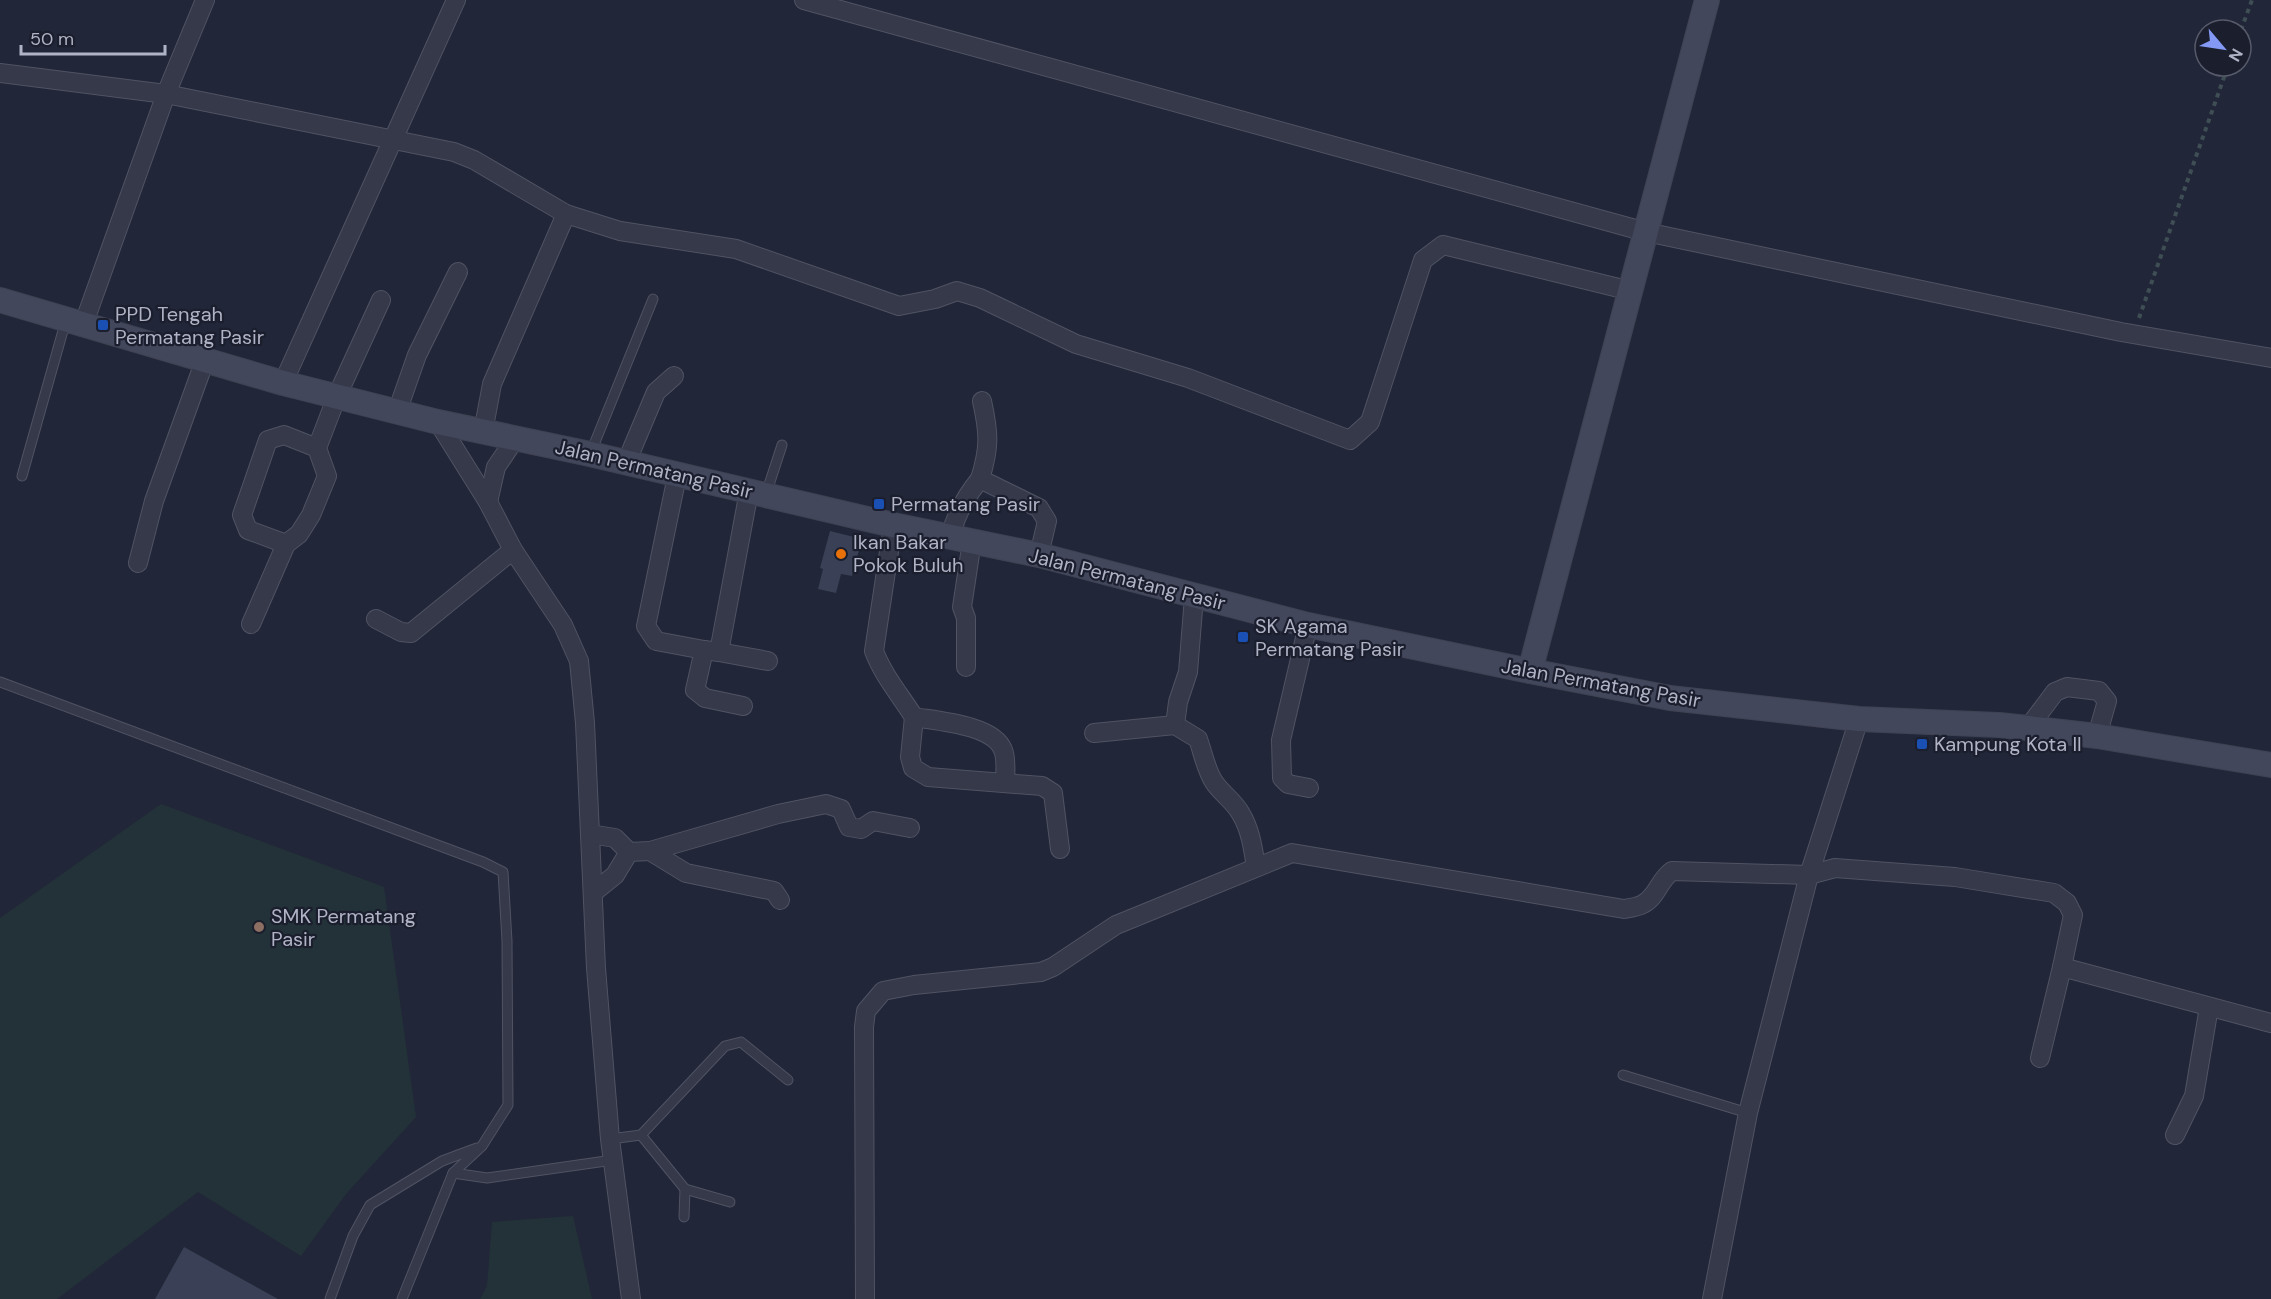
<svg xmlns="http://www.w3.org/2000/svg" width="2271" height="1299" font-family="'DM Sans',sans-serif">
<style>
.green{fill:#233239}
.building{fill:#3a4056}
.lines{fill:none;stroke-linecap:round;stroke-linejoin:round}
.lane-casing{stroke:#505363;stroke-width:11}
.street-casing{stroke:#505363;stroke-width:20}
.secondary-casing{stroke:#3e4252;stroke-width:26}
.path{stroke:#3e4e54;stroke-width:4;stroke-dasharray:4.5 4.5;stroke-linecap:butt}
.lane{stroke:#353949;stroke-width:9}
.street{stroke:#353949;stroke-width:18}
.secondary{stroke:#43475c;stroke-width:24}
.transit-dot{fill:#1a4fb4;stroke:#1a1e2d;stroke-width:2}
.food-dot{fill:#e8710a;stroke:#1a1e2d;stroke-width:2}
.education-dot{fill:#8d6e63;stroke:#1a1e2d;stroke-width:2}
.labels{text-anchor:middle;dominant-baseline:central;stroke-width:4.5;stroke-linejoin:round;paint-order:stroke}
.poi-label{font-size:20px;fill:#b0b3c5;stroke:#1a1e2d;text-anchor:start}
.street-label{font-size:20px;fill:#b0b3c5;stroke:#1a1e2d}
</style>
<rect width="100%" height="100%" fill="#212638"/>
<g class="green">
<path d="M 161,804 L 384,887 L 416,1117 L 346,1194 L 301,1256 L 198,1192 L 57,1299 L 0,1299 L 0,918 Z"/>
<path d="M 573,1216 L 592,1299 L 480,1299 L 487,1286 L 492,1222 Z"/>
</g>
<g class="building">
<path d="M 830,531 L 862,539 L 852,576 L 841,574 L 836,593 L 818,589 L 823,569 L 820,568 Z"/>
<path d="M 184,1247 L 278,1299 L 155,1299 Z"/>
</g>
<g class="lines">
<g class="lane-casing">
<g id="lane">
<path d="M 591,452 L 653,299"/>
<path d="M 22,476 L 66,320"/>
<path d="M 766,494 L 782,445"/>
<path d="M 0,682 L 483,862 L 503,872 L 507,941 L 508,1105 L 482,1146 L 453,1173 L 402,1299"/>
<path d="M 1623,1075 L 1748,1113"/>
<path d="M 641,1135 L 725,1046 L 741,1042 L 788,1080"/>
<path d="M 610,1139 L 641,1135 L 685,1189 L 730,1202"/>
<path d="M 453,1173 L 487,1178 L 613,1160"/>
<path d="M 684,1217 L 685,1189"/>
<path d="M 330,1299 L 353,1236 L 370,1205 L 442,1161 L 477,1148"/>
</g>
</g>
<g class="street-casing">
<g id="street">
<path d="M 804,0 L 1646,232 L 2121,332 L 2271,358"/>
<path d="M 0,73 L 166,94 L 454,152 L 474,160 L 566,214 L 620,231 L 736,249 L 899,306 L 935,299 L 957,291 L 980,298 L 1076,344 L 1188,378 L 1350,440 L 1370,422 L 1423,260 L 1443,245 L 1631,291"/>
<path d="M 84,323 L 166,94 L 205,0"/>
<path d="M 283,383 L 456,0"/>
<path d="M 982,401 C 989,433 990,447 980,479 L 1039,508 L 1047,521 L 1039,555"/>
<path d="M 397,412 L 417,355 L 458,272"/>
<path d="M 438,422 L 488,502 L 513,550 L 563,625 L 579,661 L 585,723 L 596,968 L 610,1139 L 631,1299"/>
<path d="M 483,432 L 492,384 L 566,214"/>
<path d="M 626,463 L 656,392 L 674,376"/>
<path d="M 677,476 L 646,626 L 656,641 L 704,650 L 695,690 L 705,698 L 743,706"/>
<path d="M 488,502 L 496,467 L 515,439"/>
<path d="M 893,525 L 874,651 C 883,675 900,695 914,717 C 938,721 994,725 1003,750 C 1007,759 1005,773 1005,783"/>
<path d="M 950,537 C 956,514 965,497 980,479"/>
<path d="M 286,544 L 248,530 L 242,515 L 268,440 L 284,435 L 317,448"/>
<path d="M 138,563 L 154,501 L 205,360"/>
<path d="M 1194,597 L 1188,672 L 1178,702 L 1175,725 L 1198,739 C 1203,753 1206,770 1214,782 C 1221,793 1234,801 1241,814 C 1251,831 1253,849 1256,867"/>
<path d="M 376,619 L 401,632 L 411,633 L 513,550"/>
<path d="M 251,624 L 286,544 L 299,534 L 311,515 L 327,476 L 317,448 L 337,396 L 381,300"/>
<path d="M 1308,625 L 1281,740 L 1282,778 L 1288,784 L 1309,788"/>
<path d="M 704,650 L 719,652 L 749,491"/>
<path d="M 719,652 L 768,661"/>
<path d="M 966,667 L 966,618 L 962,607 L 972,541"/>
<path d="M 914,717 L 910,757 L 913,768 L 928,777 L 1042,786 L 1053,793 L 1060,849"/>
<path d="M 2028,728 L 2055,692 L 2067,687 L 2099,691 L 2107,701 L 2097,736"/>
<path d="M 1094,733 L 1175,725"/>
<path d="M 590,834 L 615,838 L 629,852 L 650,851 L 778,814 L 826,804 L 841,809 L 849,827 L 861,829 L 873,821 L 910,828"/>
<path d="M 650,851 L 686,873 L 774,891 L 780,900"/>
<path d="M 594,892 L 615,875 L 629,852"/>
<path d="M 2062,967 L 2271,1023"/>
<path d="M 2175,1135 L 2194,1096 L 2209,1007"/>
<path d="M 865,1299 L 864,1027 L 866,1011 L 883,991 L 914,985 L 1041,972 L 1053,967 L 1116,925 L 1292,853 L 1624,909 C 1630,908 1638,907 1643,904 C 1657,897 1659,880 1672,871 L 1809,875 L 1835,868 L 1955,877 L 2054,893 L 2067,903 L 2073,915 L 2062,967 L 2040,1058"/>
<path d="M 1712,1299 L 1748,1113 L 1809,875 L 1859,719"/>
</g>
</g>
<g class="secondary-casing">
<g id="secondary">
<path d="M 0,300 L 283,383 L 438,422 L 590,454 L 893,525 L 1039,555 L 1308,625 L 1530,671 L 1670,698 L 1859,719 L 1999,725 L 2028,728 L 2097,736 L 2271,765"/>
<path d="M 1530,671 L 1707,0"/>
</g>
</g>
<g class="path">
<path d="M 2241,30 L 2252,0"/>
<path d="M 2139,318 L 2228,66"/>
</g>
<use href="#lane" class="lane"/>
<use href="#street" class="street"/>
<use href="#secondary" class="secondary"/>
</g>
<g class="transit-dot">
<rect x="97" y="319" width="12" height="12" rx="3"/>
<rect x="873" y="498" width="12" height="12" rx="3"/>
<rect x="1237" y="631" width="12" height="12" rx="3"/>
<rect x="1916" y="738" width="12" height="12" rx="3"/>
</g>
<circle class="food-dot" cx="841" cy="554" r="6"/>
<circle class="education-dot" cx="259" cy="927" r="6"/>
<g class="labels">
<g class="poi-label">
<text x="115" y="314">PPD Tengah<tspan x="115" dy="23">Permatang Pasir</tspan></text>
<text x="891" y="504">Permatang Pasir</text>
<text x="853" y="542">Ikan Bakar<tspan x="853" dy="23">Pokok Buluh</tspan></text>
<text x="1255" y="626">SK Agama<tspan x="1255" dy="23">Permatang Pasir</tspan></text>
<text x="1934" y="744">Kampung Kota II</text>
<text x="271" y="916">SMK Permatang<tspan x="271" dy="23">Pasir</tspan></text>
</g>
<g class="street-label">
<text transform="translate(654 469) rotate(13)">Jalan Permatang Pasir</text>
<text transform="translate(1127 579) rotate(14)">Jalan Permatang Pasir</text>
<text transform="translate(1601 683) rotate(10)">Jalan Permatang Pasir</text>
</g>
</g>
<g transform="translate(2223 48) rotate(119)"><circle r="28" fill="#1a1e2d" stroke="#565a6a" stroke-width="1.5"/>
<path d="M0-4.5L10 22L0 15L-10 22Z" fill="#8499f5"/>
<text y="-9" font-size="16" font-weight="bold" text-anchor="middle" fill="#b0b3c5">N</text>
</g>
<path d="M21 45v9h144v-9" fill="none" stroke="#b0b3c5" stroke-width="3"/>
<text x="30" y="45" font-size="18" fill="#b0b3c5" stroke="#1a1e2d" stroke-width="4.5" paint-order="stroke">50 m</text>
</svg>
